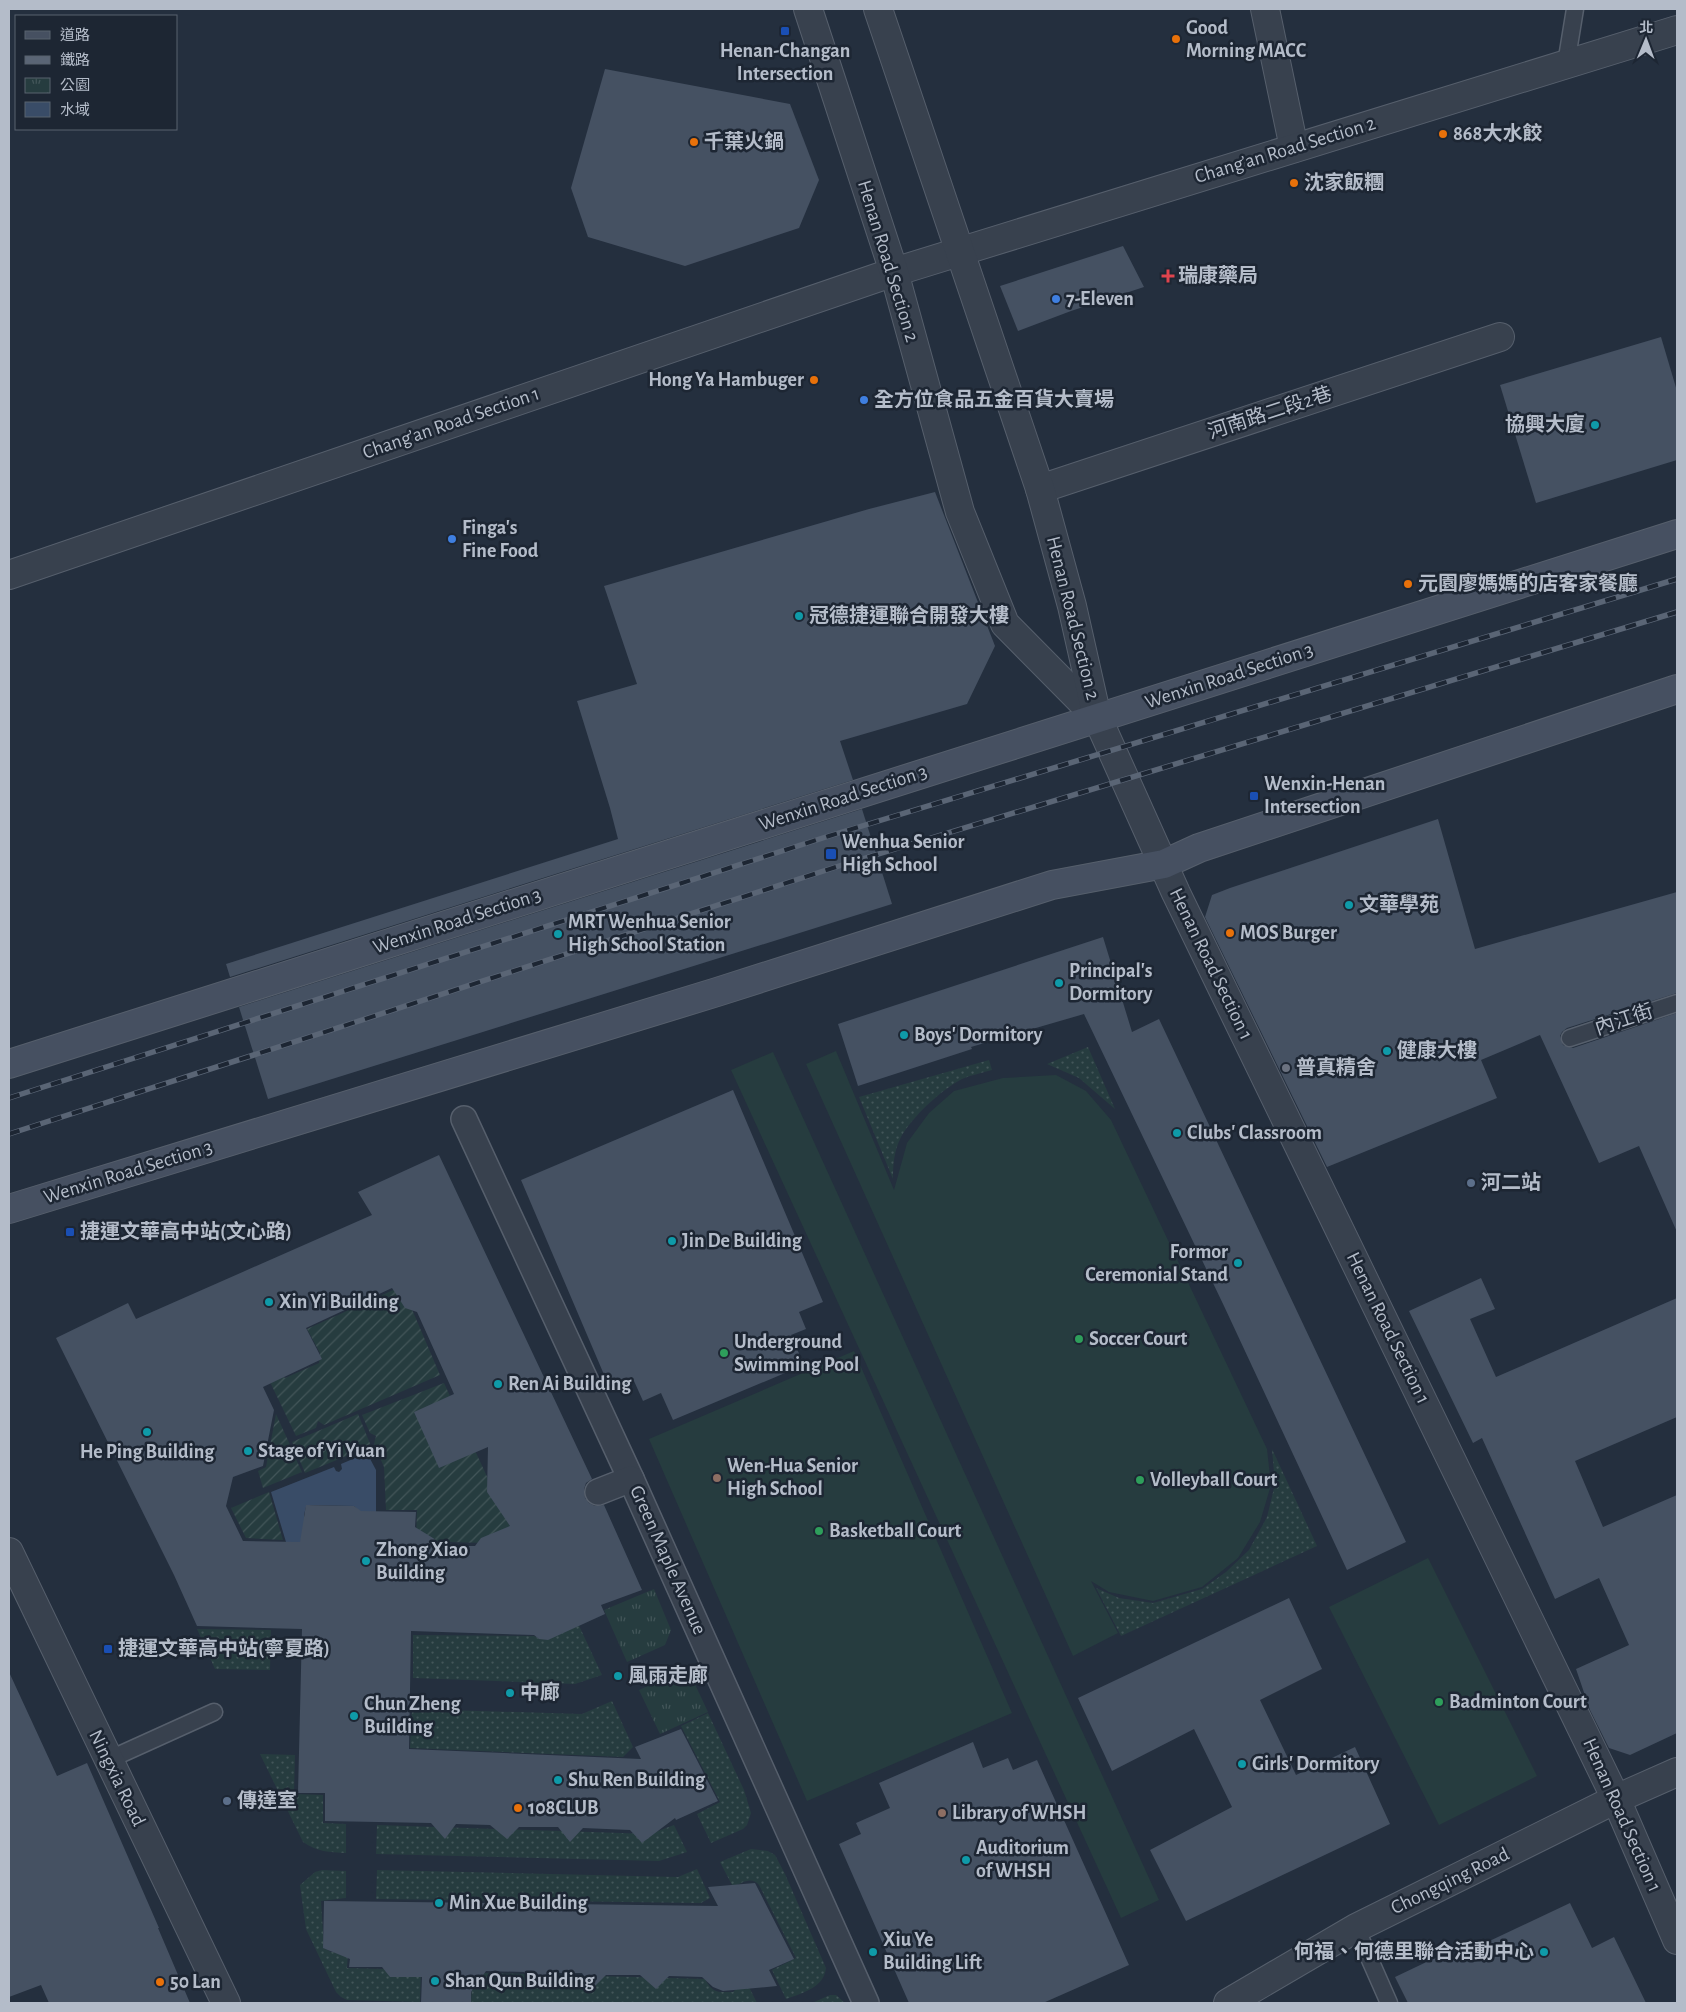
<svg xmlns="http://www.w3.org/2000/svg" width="1686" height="2012" font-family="'Alegreya Sans','Noto Sans TC',sans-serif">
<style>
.grass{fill:url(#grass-dots)}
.park{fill:url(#park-tufts)}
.garden{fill:url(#garden-furrows)}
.pitch{fill:#263c3f}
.water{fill:#394c67}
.building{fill:#455162;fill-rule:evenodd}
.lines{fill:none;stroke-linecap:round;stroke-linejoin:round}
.service-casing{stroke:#565f6c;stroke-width:19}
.pedestrian-casing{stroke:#565f6c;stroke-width:28}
.minor-casing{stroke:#565f6c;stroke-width:30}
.tertiary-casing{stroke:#565f6c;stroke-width:30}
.secondary-casing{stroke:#565f6c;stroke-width:30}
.service{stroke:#38414e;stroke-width:16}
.pedestrian{stroke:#38414e;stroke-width:25}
.minor{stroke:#38414e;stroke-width:28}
.tertiary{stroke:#38414e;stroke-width:28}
.secondary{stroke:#465061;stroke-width:28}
.rail-casing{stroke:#5a6575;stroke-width:5.5}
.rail{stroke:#1d2633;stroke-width:4;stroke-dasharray:11;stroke-linecap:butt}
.transit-dot{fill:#1a4fb4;stroke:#1d2633;stroke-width:2}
.food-dot{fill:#e8710a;stroke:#1d2633;stroke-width:2}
.health-dot{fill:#e0444e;stroke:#1d2633;stroke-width:2}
.shop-dot{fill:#3f7fe0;stroke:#1d2633;stroke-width:2}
.culture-dot{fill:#0f9aa8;stroke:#1d2633;stroke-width:2}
.worship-dot{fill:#6b7280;stroke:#1d2633;stroke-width:2}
.service-dot{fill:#5c6f8a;stroke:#1d2633;stroke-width:2}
.leisure-dot{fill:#2e9e5b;stroke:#1d2633;stroke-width:2}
.education-dot{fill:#8d6e63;stroke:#1d2633;stroke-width:2}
.labels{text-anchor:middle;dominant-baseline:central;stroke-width:5;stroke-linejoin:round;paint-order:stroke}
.poi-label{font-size:20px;font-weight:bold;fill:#b4bcc9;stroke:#1d2633;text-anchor:start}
.street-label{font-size:20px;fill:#b4bcc9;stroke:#1d2633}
</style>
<defs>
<pattern id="grass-dots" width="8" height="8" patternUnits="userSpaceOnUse" patternTransform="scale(1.25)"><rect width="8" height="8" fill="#263c3f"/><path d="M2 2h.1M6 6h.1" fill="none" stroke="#435659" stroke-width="1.8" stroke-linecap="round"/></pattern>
<pattern id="park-tufts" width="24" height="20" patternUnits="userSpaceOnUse" patternTransform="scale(1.25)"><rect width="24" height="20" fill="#263c3f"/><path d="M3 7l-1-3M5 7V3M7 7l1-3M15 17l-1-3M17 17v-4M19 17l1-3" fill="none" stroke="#435659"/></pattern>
<pattern id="garden-furrows" width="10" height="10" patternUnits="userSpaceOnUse" patternTransform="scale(1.25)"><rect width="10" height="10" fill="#263c3f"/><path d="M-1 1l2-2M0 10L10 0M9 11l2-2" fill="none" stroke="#435659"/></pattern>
</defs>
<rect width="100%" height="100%" fill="#242f3e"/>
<g class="grass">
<path d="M 1088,1047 L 1115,1109 L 1079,1078 L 1047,1064 Z"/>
<path d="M 989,1060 L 992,1070 C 982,1073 971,1075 962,1079 C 941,1090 913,1116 901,1137 C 894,1151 893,1164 893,1179 L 859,1097 Z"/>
<path d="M 1272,1449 L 1317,1546 L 1121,1636 L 1096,1588 L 1119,1598 L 1153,1603 L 1202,1589 L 1226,1572 L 1249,1550 L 1267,1517 L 1275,1484 Z"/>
<path d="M 575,1617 L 602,1675 L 575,1684 L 413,1678 L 413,1635 L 534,1636 C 553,1646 562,1630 575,1617 Z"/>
<path d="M 197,1629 L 271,1630 L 270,1670 L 215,1669 Z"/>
<path d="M 612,1701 L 633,1747 L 623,1757 L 410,1748 L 412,1709 L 582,1714 Z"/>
<path d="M 708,1713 L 744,1790 L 751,1813 L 747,1825 L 743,1829 L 711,1843 L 697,1814 L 720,1802 L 681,1726 Z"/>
<path d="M 260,1754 L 295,1755 L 294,1794 L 323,1795 L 323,1823 L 346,1824 L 346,1853 C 329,1852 317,1852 303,1842 Z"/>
<path d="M 377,1825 L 650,1834 L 674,1825 L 687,1852 L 659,1861 L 376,1854 Z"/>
<path d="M 751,1849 L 768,1851 L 775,1855 L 785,1874 L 826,1968 C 824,1988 802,1993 786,1999 L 772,1970 L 796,1958 L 759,1885 C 751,1876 742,1883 733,1887 L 720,1862 Z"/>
<path d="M 697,1869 L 710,1898 L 701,1903 L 376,1899 L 377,1870 L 678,1877 Z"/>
<path d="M 322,1870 L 346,1871 L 346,1898 L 321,1901 L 324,1948 L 331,1952 L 348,1953 L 347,1968 L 421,1970 L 420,2002 L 347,2000 L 341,1997 L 336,1992 L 306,1929 L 300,1885 L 315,1872 Z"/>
<path d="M 450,1972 L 705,1979 C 713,1994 718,1992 733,1992 L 740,1985 L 747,1983 L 757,2003 L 471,2003 L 472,1984 Z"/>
<path d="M 830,1995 L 836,1995 L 845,2003 L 812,2003 Z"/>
</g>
<g class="park">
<path d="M 654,1589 L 671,1630 L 665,1645 L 627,1662 L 604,1610 Z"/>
<path d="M 671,1675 L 692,1678 L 708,1712 L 660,1734 L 639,1690 Z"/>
</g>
<g class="garden">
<path d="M 402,1286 L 440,1375 L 324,1425 L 318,1421 L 316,1428 L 296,1436 L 257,1355 L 285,1378 L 319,1363 L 320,1353 L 307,1329 Z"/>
<path d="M 444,1383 L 518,1544 L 416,1541 L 417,1510 L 386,1510 L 384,1467 L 374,1444 L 376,1436 L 370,1433 L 362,1415 Z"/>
<path d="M 276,1414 L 291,1447 L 288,1454 L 294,1455 L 302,1472 L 263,1488 L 258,1471 L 266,1467 Z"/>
<path d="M 358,1414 L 371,1446 L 305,1473 L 292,1442 Z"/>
<path d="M 269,1492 L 283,1540 L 246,1538 L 231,1508 Z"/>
</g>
<g class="pitch">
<path d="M 836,1051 L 894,1190 L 907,1143 L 929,1113 L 954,1091 L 1003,1078 L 1056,1075 L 1086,1091 L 1111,1120 L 1267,1449 L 1271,1485 L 1260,1522 L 1238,1558 L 1202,1587 L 1153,1601 L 1109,1592 L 1091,1581 L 1118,1633 L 1073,1656 L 806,1064 Z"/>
<path d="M 773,1052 L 1159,1900 L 1121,1918 L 731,1070 Z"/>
<path d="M 854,1351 L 1012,1713 L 807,1801 L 649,1439 Z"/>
<path d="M 1428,1558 L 1537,1776 L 1439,1825 L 1329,1607 Z"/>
</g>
<path class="water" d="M 367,1453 L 376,1470 L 376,1544 L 360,1512 L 354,1506 L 311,1505 L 306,1507 L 304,1515 L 304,1542 L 286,1542 L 271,1492 L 334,1467 L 336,1471 L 339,1472 L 342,1469 L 341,1464 Z"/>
<g class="building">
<path d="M 605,69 L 790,104 L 819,180 L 799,228 L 685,266 L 588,237 L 571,188 Z"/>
<path d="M 1123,246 L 1144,287 L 1071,311 L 1018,331 L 1000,286 Z"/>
<path d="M 1661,337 L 1677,391 L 1677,460 L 1536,503 L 1500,385 Z"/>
<path d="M 935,492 L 995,646 L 967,704 L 840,741 L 853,780 L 230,977 L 226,964 L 618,839 L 610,808 L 577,701 L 637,684 L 604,586 L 869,509 Z"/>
<path d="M 862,809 L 892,904 L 268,1099 L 239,1007 Z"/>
<path d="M 1438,819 L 1475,949 L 1677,892 L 1677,993 L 1567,1028 L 1562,1032 L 1560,1036 L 1563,1045 L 1573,1048 L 1677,1013 L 1677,1232 L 1639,1146 L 1599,1163 L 1540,1035 L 1481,1060 L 1497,1098 L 1327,1167 L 1205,917 L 1212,895 L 1230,888 Z"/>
<path d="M 1103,937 L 1132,1032 L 1159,1019 L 1406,1542 L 1347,1570 L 1224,1306 L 1084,1014 L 971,1047 L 972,1049 L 858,1086 L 838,1024 Z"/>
<path d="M 733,1090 L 823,1302 L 799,1312 L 806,1329 L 791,1335 L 804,1365 L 673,1420 L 661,1393 L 643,1401 L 634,1381 L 611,1391 L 521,1180 Z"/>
<path d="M 439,1155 L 592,1479 L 586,1483 L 584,1489 L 585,1498 L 589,1503 L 595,1506 L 604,1505 L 642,1590 L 601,1605 L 605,1614 L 548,1640 L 539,1639 L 534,1635 L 411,1631 L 409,1749 L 641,1759 L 635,1747 L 681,1729 L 718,1801 L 676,1820 L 675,1818 L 642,1843 L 630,1830 L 583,1828 L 570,1842 L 558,1827 L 519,1827 L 507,1839 L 490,1825 L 456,1824 L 445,1839 L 431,1823 L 325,1821 L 325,1793 L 298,1793 L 302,1629 L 197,1626 L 174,1575 L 56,1338 L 128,1303 L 136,1319 L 372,1215 L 358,1192 ZM 392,1288 L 405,1308 L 417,1312 L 454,1394 L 414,1412 L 439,1468 L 488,1447 L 487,1492 L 510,1526 L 481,1538 L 475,1546 L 443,1546 L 433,1538 L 415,1527 L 416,1512 L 361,1511 L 354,1506 L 306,1505 L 300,1542 L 243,1541 L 226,1506 L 233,1477 L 263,1466 L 274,1410 L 263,1387 L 322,1359 L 306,1328 Z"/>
<path d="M 1481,1278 L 1495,1309 L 1470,1319 L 1496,1377 L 1677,1298 L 1677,1417 L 1575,1461 L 1603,1527 L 1677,1495 L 1677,1733 L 1630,1755 L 1609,1748 L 1590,1710 L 1576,1669 L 1629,1645 L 1599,1578 L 1555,1599 L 1482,1438 L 1473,1443 L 1409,1311 Z"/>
<path d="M 1289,1598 L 1322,1669 L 1260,1700 L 1296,1775 L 1355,1747 L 1390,1824 L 1186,1921 L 1150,1850 L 1232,1807 L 1194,1729 L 1112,1771 L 1078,1698 Z"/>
<path d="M 9,1672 L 57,1776 L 87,1763 L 159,1928 L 158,1928 L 190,2003 L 49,2003 L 41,1985 L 9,1997 Z"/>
<path d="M 973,1742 L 983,1768 L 1008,1758 L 1013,1770 L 1037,1760 L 1129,1965 L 1043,2003 L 909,2003 L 839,1844 L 861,1834 L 856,1823 L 890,1808 L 879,1783 Z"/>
<path d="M 755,1883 L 794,1959 L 769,1970 L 777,1986 L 723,1991 L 713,1987 L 702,1977 L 669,1976 L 656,1989 L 640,1975 L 606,1975 L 592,1989 L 582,1973 L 548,1973 L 537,1988 L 524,1972 L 486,1971 L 471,1992 L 471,2003 L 421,2003 L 422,1977 L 390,1977 L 382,1967 L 349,1967 L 350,1959 L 323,1948 L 324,1901 L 718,1906 L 708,1887 Z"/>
<path d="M 1570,1903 L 1592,1948 L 1614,1937 L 1646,2003 L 1408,2003 L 1395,1977 L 1437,1957 L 1445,1962 Z"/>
</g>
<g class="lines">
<g class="service-casing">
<g id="service">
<path d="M 1566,64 L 1575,9"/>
<path d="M 1570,1038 L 1677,1003"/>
<path d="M 108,1760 L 214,1712"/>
<path d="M 1356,1928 L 1389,2003"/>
</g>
</g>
<g class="pedestrian-casing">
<g id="pedestrian">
<path d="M 464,1119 L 631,1479 L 866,2003"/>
<path d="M 598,1492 L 631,1479"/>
</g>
</g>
<g class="minor-casing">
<g id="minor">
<path d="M 1265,9 L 1294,148"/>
<path d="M 1040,489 L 1500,337"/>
<path d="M 9,575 L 894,272 L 1677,30"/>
<path d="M 1097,717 L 1176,893 L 1616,1799 L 1677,1940"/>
<path d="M 1228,2003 L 1356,1928 L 1616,1799 L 1677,1772"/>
</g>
</g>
<g class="tertiary-casing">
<g id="tertiary">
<path d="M 808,9 L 894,272 L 960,512 L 1005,624 L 1097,717"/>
<path d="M 878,9 L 1040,489 L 1072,606 L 1097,717"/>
<path d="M 9,1552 L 226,2003"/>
</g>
</g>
<g class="secondary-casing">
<g id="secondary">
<path d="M 9,1064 L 1677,534"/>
<path d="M 9,1209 L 717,992 L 1052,885 L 1164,864 L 1199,848 L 1677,689"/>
</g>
</g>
<use href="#service" class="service"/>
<use href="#pedestrian" class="pedestrian"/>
<use href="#minor" class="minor"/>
<use href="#tertiary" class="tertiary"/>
<use href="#secondary" class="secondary"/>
<g class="rail-casing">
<g id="rail">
<path d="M 9,1098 L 829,836 L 1677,579"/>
<path d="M 9,1134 L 839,866 L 1677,612"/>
</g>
</g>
<use href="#rail" class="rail"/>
</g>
<g class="transit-dot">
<rect x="780" y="26" width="10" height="10" rx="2.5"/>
<rect x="1249" y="791" width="10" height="10" rx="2.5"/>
<rect x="825" y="848" width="12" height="12" rx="2.5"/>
<rect x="65" y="1227" width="10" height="10" rx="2.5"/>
<rect x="103" y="1644" width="10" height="10" rx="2.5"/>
</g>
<g class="food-dot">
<circle cx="1176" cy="39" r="5"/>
<circle cx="1443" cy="134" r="5"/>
<circle cx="694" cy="142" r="5"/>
<circle cx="1294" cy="183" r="5"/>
<circle cx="814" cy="380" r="5"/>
<circle cx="1408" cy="584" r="5"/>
<circle cx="1230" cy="933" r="5"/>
<circle cx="518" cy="1808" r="5"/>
<circle cx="160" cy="1982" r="5"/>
</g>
<path class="health-dot" d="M1165.5 268.5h5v5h5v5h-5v5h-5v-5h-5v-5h5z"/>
<g class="shop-dot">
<circle cx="1056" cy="299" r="5"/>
<circle cx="864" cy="400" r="5"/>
<circle cx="452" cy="539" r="5"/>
</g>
<g class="culture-dot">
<circle cx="1595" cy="425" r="5"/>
<circle cx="799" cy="616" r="5"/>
<circle cx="1349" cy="905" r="5"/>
<circle cx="558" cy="934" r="5"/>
<circle cx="1059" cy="983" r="5"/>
<circle cx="904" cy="1035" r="5"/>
<circle cx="1387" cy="1051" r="5"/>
<circle cx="1177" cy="1133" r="5"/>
<circle cx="672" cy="1241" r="5"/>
<circle cx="1238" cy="1263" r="5"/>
<circle cx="269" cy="1302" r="5"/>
<circle cx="498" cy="1384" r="5"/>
<circle cx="147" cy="1432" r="5"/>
<circle cx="248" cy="1451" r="5"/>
<circle cx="366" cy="1561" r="5"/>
<circle cx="618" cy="1676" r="5"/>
<circle cx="510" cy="1693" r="5"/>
<circle cx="354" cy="1716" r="5"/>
<circle cx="1242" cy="1764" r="5"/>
<circle cx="558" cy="1780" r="5"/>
<circle cx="966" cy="1860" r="5"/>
<circle cx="439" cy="1903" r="5"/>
<circle cx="873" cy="1952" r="5"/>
<circle cx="1544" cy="1952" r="5"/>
<circle cx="435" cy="1981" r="5"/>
</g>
<circle class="worship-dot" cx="1286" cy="1068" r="5"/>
<g class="service-dot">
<circle cx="1471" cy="1183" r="5"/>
<circle cx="227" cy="1801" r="5"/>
</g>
<g class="leisure-dot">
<circle cx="1079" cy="1339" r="5"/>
<circle cx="724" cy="1353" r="5"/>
<circle cx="1140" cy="1480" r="5"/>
<circle cx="819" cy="1531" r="5"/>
<circle cx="1439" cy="1702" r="5"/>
</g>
<g class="education-dot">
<circle cx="717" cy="1478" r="5"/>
<circle cx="942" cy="1813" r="5"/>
</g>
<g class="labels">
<g class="poi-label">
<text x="1186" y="28">Good<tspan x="1186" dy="23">Morning MACC</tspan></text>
<text x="785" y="51" text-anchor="middle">Henan-Changan<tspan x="785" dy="23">Intersection</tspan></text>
<text x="1453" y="134">868大水餃</text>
<text x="704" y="142">千葉火鍋</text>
<text x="1304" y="183">沈家飯糰</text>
<text x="1178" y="276">瑞康藥局</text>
<text x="1066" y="299">7-Eleven</text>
<text x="804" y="380" text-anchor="end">Hong Ya Hambuger</text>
<text x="874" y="400">全方位食品五金百貨大賣場</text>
<text x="1585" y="425" text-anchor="end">協興大廈</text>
<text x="462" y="528">Finga's<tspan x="462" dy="23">Fine Food</tspan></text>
<text x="1418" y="584">元園廖媽媽的店客家餐廳</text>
<text x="809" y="616">冠德捷運聯合開發大樓</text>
<text x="1264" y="784">Wenxin-Henan<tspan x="1264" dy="23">Intersection</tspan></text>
<text x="842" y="842">Wenhua Senior<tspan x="842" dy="23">High School</tspan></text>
<text x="1359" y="905">文華學苑</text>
<text x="568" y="922">MRT Wenhua Senior<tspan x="568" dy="23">High School Station</tspan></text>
<text x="1240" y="933">MOS Burger</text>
<text x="1069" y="971">Principal's<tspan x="1069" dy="23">Dormitory</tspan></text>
<text x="914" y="1035">Boys' Dormitory</text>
<text x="1397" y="1051">健康大樓</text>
<text x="1296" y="1068">普真精舍</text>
<text x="1187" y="1133">Clubs' Classroom</text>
<text x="1481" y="1183">河二站</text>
<text x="80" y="1232">捷運文華高中站(文心路)</text>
<text x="682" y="1241">Jin De Building</text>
<text x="1228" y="1252" text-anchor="end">Formor<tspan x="1228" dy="23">Ceremonial Stand</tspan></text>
<text x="279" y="1302">Xin Yi Building</text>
<text x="1089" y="1339">Soccer Court</text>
<text x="734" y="1342">Underground<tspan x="734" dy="23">Swimming Pool</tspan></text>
<text x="508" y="1384">Ren Ai Building</text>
<text x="258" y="1451">Stage of Yi Yuan</text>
<text x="147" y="1452" text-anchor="middle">He Ping Building</text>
<text x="727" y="1466">Wen-Hua Senior<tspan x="727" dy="23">High School</tspan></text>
<text x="1150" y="1480">Volleyball Court</text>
<text x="829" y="1531">Basketball Court</text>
<text x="376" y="1550">Zhong Xiao<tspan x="376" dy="23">Building</tspan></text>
<text x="118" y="1649">捷運文華高中站(寧夏路)</text>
<text x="628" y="1676">風雨走廊</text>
<text x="520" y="1693">中廊</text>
<text x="1449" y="1702">Badminton Court</text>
<text x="364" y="1704">Chun Zheng<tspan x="364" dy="23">Building</tspan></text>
<text x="1252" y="1764">Girls' Dormitory</text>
<text x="568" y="1780">Shu Ren Building</text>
<text x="237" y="1801">傳達室</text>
<text x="528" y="1808">108CLUB</text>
<text x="952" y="1813">Library of WHSH</text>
<text x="976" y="1848">Auditorium<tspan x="976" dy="23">of WHSH</tspan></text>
<text x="449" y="1903">Min Xue Building</text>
<text x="883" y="1940">Xiu Ye<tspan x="883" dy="23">Building Lift</tspan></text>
<text x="1534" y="1952" text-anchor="end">何福、何德里聯合活動中心</text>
<text x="445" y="1981">Shan Qun Building</text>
<text x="170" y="1982">50 Lan</text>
</g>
<g class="street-label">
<text transform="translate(1285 150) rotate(-17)">Chang’an Road Section 2</text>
<text transform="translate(888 261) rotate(73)">Henan Road Section 2</text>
<text transform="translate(1270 413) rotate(-18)">河南路二段2巷</text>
<text transform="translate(451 423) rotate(-19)">Chang’an Road Section 1</text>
<text transform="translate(1073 618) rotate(76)">Henan Road Section 2</text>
<text transform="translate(1229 676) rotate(-18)">Wenxin Road Section 3</text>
<text transform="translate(843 798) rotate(-18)">Wenxin Road Section 3</text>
<text transform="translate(457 921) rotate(-18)">Wenxin Road Section 3</text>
<text transform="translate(1211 964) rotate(64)">Henan Road Section 1</text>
<text transform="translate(1624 1020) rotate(-18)">內江街</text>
<text transform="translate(128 1172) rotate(-17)">Wenxin Road Section 3</text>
<text transform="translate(1388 1328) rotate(64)">Henan Road Section 1</text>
<text transform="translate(668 1560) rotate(66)">Green Maple Avenue</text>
<text transform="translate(117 1778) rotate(64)">Ningxia Road</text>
<text transform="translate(1622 1815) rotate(66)">Henan Road Section 1</text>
<text transform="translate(1450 1881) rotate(-26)">Chongqing Road</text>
</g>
</g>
<rect width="1686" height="2012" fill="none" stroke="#b4bcc9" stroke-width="20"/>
<rect x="15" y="15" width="162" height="115" fill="#1d2633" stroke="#59626f"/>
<rect x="25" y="31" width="25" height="8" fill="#465061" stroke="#59626f"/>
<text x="60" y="40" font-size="15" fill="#b4bcc9">道路</text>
<rect x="25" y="56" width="25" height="8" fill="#5a6575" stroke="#59626f"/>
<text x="60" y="65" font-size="15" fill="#b4bcc9">鐵路</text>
<rect x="25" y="78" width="25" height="15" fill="url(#park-tufts)" stroke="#59626f"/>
<text x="60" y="90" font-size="15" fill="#b4bcc9">公園</text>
<rect x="25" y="102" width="25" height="15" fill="#394c67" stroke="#59626f"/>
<text x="60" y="115" font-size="15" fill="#b4bcc9">水域</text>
<g transform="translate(1646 40) rotate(1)" stroke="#1d2633" stroke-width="4" paint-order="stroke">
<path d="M0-4L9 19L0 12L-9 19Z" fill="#b4bcc9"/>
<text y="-8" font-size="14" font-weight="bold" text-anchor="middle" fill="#b4bcc9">北</text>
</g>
</svg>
